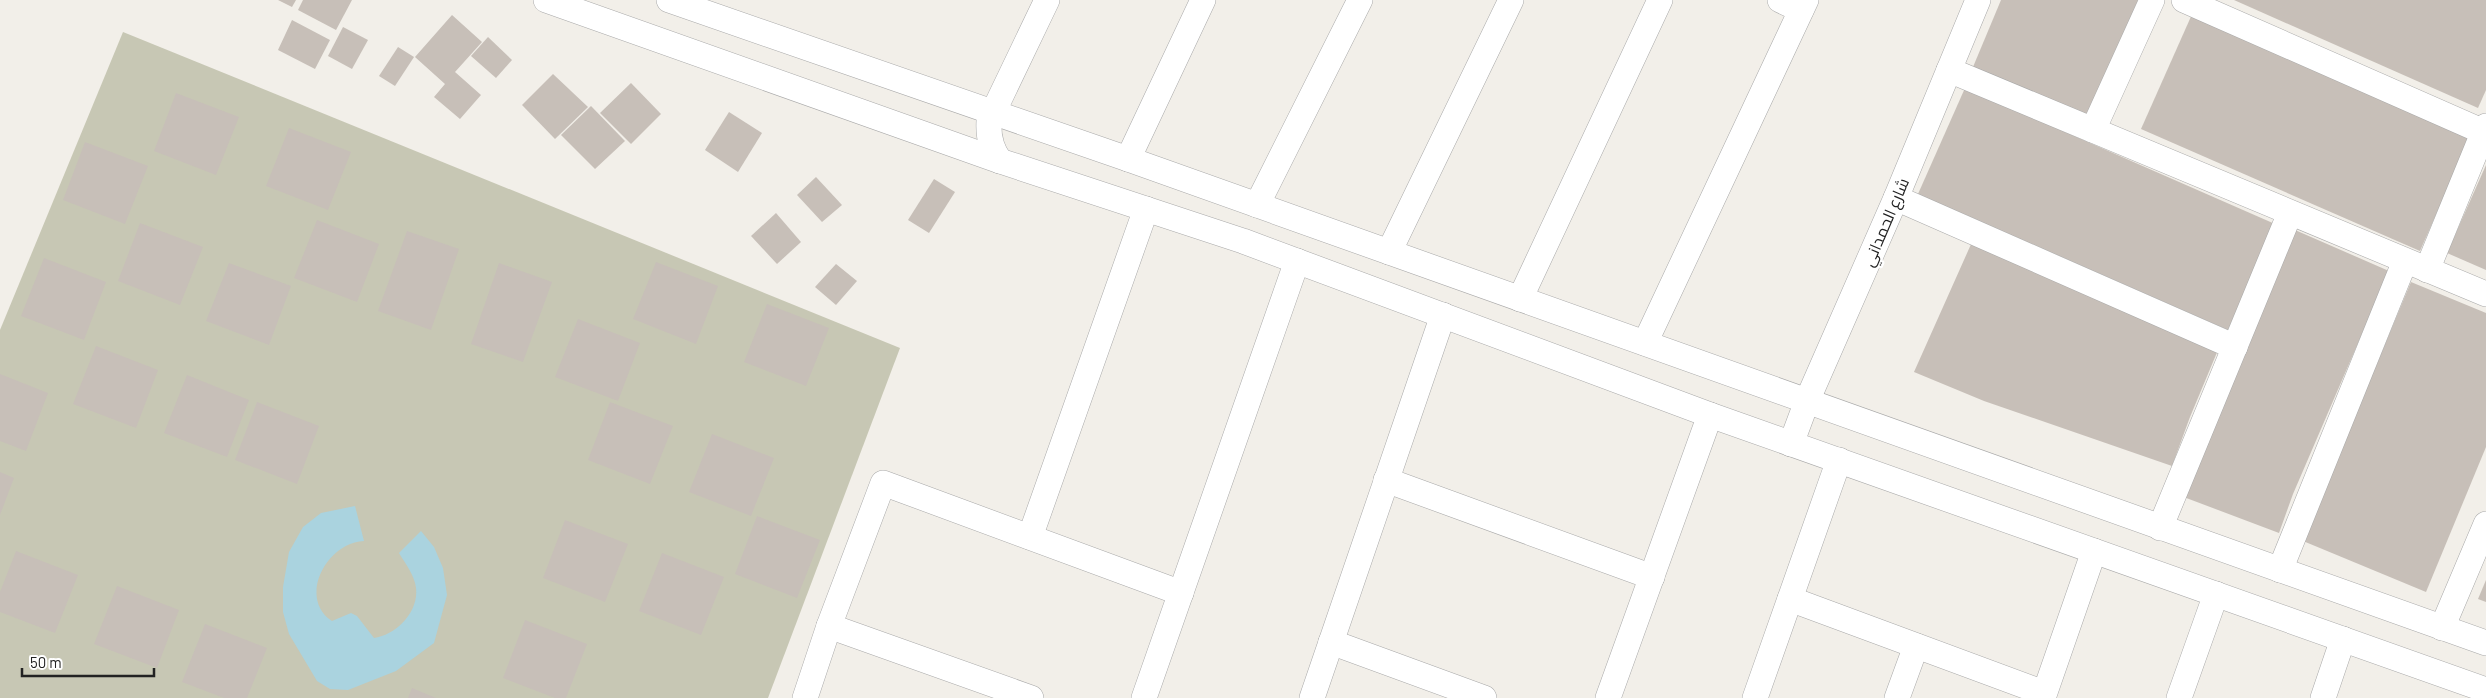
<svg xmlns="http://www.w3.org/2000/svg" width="2486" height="698" font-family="Barlow,Cairo,sans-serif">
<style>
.construction{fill:#c7c7b4}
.water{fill:#aad3df}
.building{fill:#c7bfb8}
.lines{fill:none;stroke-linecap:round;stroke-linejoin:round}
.minor-casing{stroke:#a9a9a9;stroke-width:26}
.minor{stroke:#fff;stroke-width:25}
.labels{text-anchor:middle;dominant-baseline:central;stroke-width:4.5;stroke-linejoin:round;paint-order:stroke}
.street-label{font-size:16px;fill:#222;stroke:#fff}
</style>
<rect width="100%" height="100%" fill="#f2efe9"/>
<path class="construction" d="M 123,32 L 900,348 L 768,698 L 0,698 L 0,330 Z"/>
<path class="water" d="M 355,506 L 364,541 C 327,542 297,598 332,621 L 351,613 L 357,616 L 374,638 C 396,635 419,612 416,588 C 415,576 405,563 399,553 L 421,531 L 434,547 L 443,568 L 447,595 L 434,643 L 396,671 L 348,690 L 330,689 L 317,681 L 289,634 L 283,612 L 283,587 L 289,552 L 303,527 L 321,513 Z"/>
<g class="building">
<path d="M 278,0 L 296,0 L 292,7 Z"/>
<path d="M 303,0 L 352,0 L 336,30 L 298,10 Z"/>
<path d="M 2001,0 L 2138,0 L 2090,116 L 1973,67 Z"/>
<path d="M 2234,0 L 2486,0 L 2486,90 L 2478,108 Z"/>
<path d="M 2193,12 L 2471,135 L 2420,251 L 2141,129 Z"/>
<path d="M 452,15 L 482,42 L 455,72 L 481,95 L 460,119 L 434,97 L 445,84 L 415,57 Z"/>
<path d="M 292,20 L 330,40 L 315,69 L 278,50 Z"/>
<path d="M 343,27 L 368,40 L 352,69 L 328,56 Z"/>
<path d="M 488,37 L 512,60 L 496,78 L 471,56 Z"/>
<path d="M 398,47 L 414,57 L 395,86 L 379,76 Z"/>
<path d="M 553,74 L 588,107 L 555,139 L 522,105 Z"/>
<path d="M 631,83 L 661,114 L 631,144 L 600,113 Z"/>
<path d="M 1965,88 L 2275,224 L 2228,330 L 1918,194 Z"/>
<path d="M 176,93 L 239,117 L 216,175 L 154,151 Z"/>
<path d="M 591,106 L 625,141 L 595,169 L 561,135 Z"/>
<path d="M 729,112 L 762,133 L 738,172 L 705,150 Z"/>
<path d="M 289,128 L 351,152 L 328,210 L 266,186 Z"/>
<path d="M 85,142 L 148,166 L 125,224 L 63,200 Z"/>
<path d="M 2486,165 L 2486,270 L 2447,253 Z"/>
<path d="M 816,177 L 842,205 L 822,222 L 797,195 Z"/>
<path d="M 934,179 L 955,192 L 929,233 L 908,220 Z"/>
<path d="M 776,213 L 801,242 L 777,264 L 751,236 Z"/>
<path d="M 317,220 L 379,244 L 357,302 L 294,278 Z"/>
<path d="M 140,223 L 203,247 L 180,305 L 118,281 Z"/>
<path d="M 2295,230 L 2389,271 L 2293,494 L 2279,533 L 2181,496 Z"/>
<path d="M 407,231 L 459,249 L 431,330 L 378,311 Z"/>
<path d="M 1972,242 L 2218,350 L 2190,417 L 2172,466 L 1984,401 L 1914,372 Z"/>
<path d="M 44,258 L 106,282 L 84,340 L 21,316 Z"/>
<path d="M 656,262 L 718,286 L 696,344 L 633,319 Z"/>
<path d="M 229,263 L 291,286 L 269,345 L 206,321 Z"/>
<path d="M 499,263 L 552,282 L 523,362 L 471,344 Z"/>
<path d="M 836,264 L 857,281 L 836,305 L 815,287 Z"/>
<path d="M 2411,282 L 2486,313 L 2486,447 L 2426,592 L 2303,541 Z"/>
<path d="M 767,304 L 829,328 L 806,386 L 744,362 Z"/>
<path d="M 578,319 L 640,343 L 618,401 L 555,377 Z"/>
<path d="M 96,346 L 158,370 L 136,428 L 73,404 Z"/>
<path d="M 0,374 L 48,393 L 26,451 L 0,441 Z"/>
<path d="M 187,375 L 249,400 L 227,457 L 164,433 Z"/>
<path d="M 257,402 L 319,426 L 297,484 L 235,460 Z"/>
<path d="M 610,402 L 673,426 L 650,484 L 588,460 Z"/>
<path d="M 712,434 L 774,458 L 751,516 L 689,492 Z"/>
<path d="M 0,472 L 14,478 L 0,515 Z"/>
<path d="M 757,516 L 820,540 L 797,598 L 735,574 Z"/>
<path d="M 565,520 L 628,544 L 605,602 L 543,578 Z"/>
<path d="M 16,551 L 78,575 L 55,633 L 0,612 L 0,592 Z"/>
<path d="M 662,553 L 724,577 L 701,635 L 639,611 Z"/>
<path d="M 2486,580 L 2486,602 L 2478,599 Z"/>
<path d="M 117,586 L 179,610 L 157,668 L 94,644 Z"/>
<path d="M 525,620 L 587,644 L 566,698 L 555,698 L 503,678 Z"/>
<path d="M 205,624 L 267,648 L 247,698 L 224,698 L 182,682 Z"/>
<path d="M 412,688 L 436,698 L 408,698 Z"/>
</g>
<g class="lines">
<g class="minor-casing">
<g id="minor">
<path d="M 546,0 L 1000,161 L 1243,241 L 1710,415 L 2486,690"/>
<path d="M 669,0 L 1128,159 L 2486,643"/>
<path d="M 1780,0 L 1801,10"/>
<path d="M 2184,0 L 2484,132"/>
<path d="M 1949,70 L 2486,294"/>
<path d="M 2093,130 L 2152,0"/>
<path d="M 1128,159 L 1203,0"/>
<path d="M 1000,161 C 991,149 988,137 989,121 L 1047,0"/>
<path d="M 1896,198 L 2235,347"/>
<path d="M 1257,205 L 1360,0"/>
<path d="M 1389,252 L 1511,0"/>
<path d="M 2427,270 L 2486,126"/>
<path d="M 1520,299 L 1660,0"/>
<path d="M 1645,343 L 1806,0"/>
<path d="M 1791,444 L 1807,401 L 1896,198 L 1978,0"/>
<path d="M 1386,480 L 1652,577"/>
<path d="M 2160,528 L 2290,213"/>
<path d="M 1030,537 L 1146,209"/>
<path d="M 2280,570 L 2405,261"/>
<path d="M 1790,599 L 2044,693"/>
<path d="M 829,626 L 1031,698"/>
<path d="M 2442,628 L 2486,524"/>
<path d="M 1331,642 L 1484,698"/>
<path d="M 805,698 L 829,626 L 883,483 L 1181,593"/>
<path d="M 1144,698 L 1297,261"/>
<path d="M 1312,698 L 1443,315"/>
<path d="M 1608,698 L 1710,415"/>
<path d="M 1755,698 L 1839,460"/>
<path d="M 1897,698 L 1916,646"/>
<path d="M 2043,698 L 2094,551"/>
<path d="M 2179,698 L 2216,594"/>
<path d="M 2323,698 L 2343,639"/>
</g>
</g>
<use href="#minor" class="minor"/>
</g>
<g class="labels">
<g class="street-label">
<text transform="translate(1885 222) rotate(-67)">شارع الحمداني</text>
</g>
</g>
<path d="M22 668v8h132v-8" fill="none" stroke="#222222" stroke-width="2.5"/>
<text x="30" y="668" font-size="15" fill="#222222" stroke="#ffffff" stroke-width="4" paint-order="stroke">50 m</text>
</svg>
